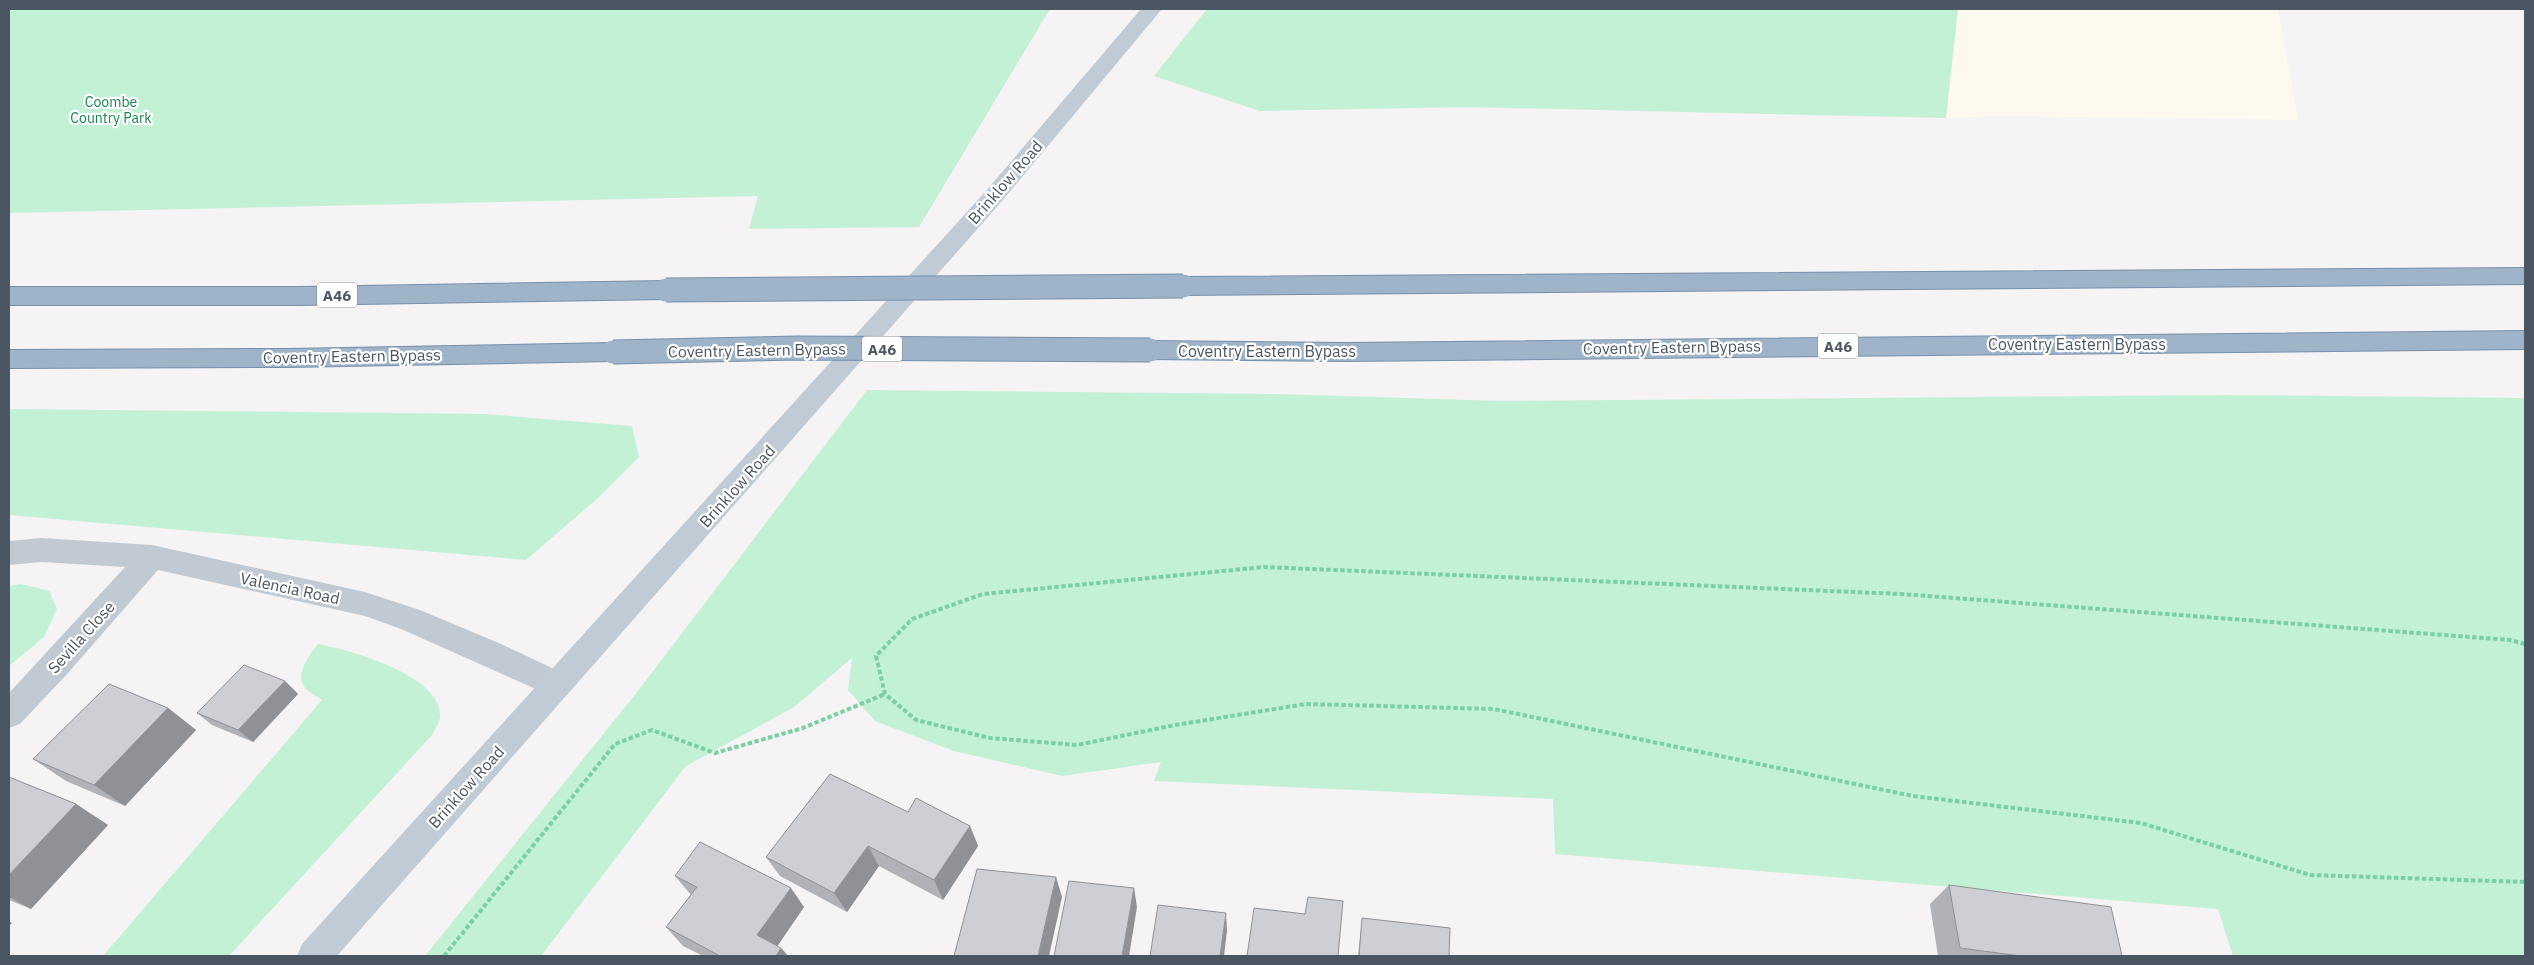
<svg xmlns="http://www.w3.org/2000/svg" width="2534" height="965" font-family="'IBM Plex Sans',sans-serif">
<style>
.commercial{fill:#fdf9ef}
.green{fill:#c3f1d5}
.lines{fill:none;stroke-linecap:round;stroke-linejoin:round}
.trunk-casing{stroke:#7690ad;stroke-width:2}
.path{stroke:#7ad0a6;stroke-width:4;stroke-dasharray:4.5 2.5;stroke-linecap:butt}
.minor{fill:#c1cad2;fill-rule:evenodd}
.secondary{fill:#c1cbd6;fill-rule:evenodd}
.trunk{fill:#9fb4c9;fill-rule:evenodd}
.trunk-bridge-casing{stroke:#7690ad;stroke-width:25;stroke-linecap:butt}
.trunk-bridge{stroke:#9fb4c9;stroke-width:23}
.wall{fill:#b0b2b7}
.shaded-wall{fill:#909195}
.building{fill:#cdcfd5;stroke:#909195}
.labels{text-anchor:middle;dominant-baseline:central;stroke-width:4.5;stroke-linejoin:round;paint-order:stroke}
.far-park-label{font-size:14px;fill:#17864f;stroke:#fff}
.shield{fill:#fff;stroke:#808990;stroke-width:1}
.shield-label{font-size:15px;font-weight:bold;fill:#4a5661}
.street-label{font-size:16px;fill:#4a5661;stroke:#fff}
</style>
<rect width="100%" height="100%" fill="#f5f3f3"/>
<path class="commercial" d="M 1958,9 L 2278,9 L 2298,120 L 1996,116 L 1946,118 Z"/>
<g class="green">
<path d="M 9,9 L 1050,9 L 919,227 L 749,229 L 758,196 L 9,213 Z"/>
<path d="M 1207,9 L 1958,9 L 1946,118 L 1465,107 L 1260,111 L 1154,76 Z"/>
<path d="M 867,390 L 1279,394 L 1501,401 L 2226,395 L 2525,398 L 2525,956 L 2233,956 L 2218,909 L 1555,854 L 1553,799 L 1154,781 L 1161,762 L 1062,776 L 954,751 L 875,721 L 848,690 L 852,658 L 794,707 L 686,766 L 541,956 L 425,956 L 641,687 Z"/>
<path d="M 9,409 L 484,414 L 632,426 L 639,457 L 599,497 L 526,560 L 9,515 Z"/>
<path d="M 21,584 L 49,591 L 57,609 L 44,637 L 9,666 L 9,586 Z"/>
<path d="M 318,644 C 349,650 443,675 440,717 C 440,722 435,729 432,735 L 229,956 L 103,956 L 322,700 C 318,697 312,694 308,691 C 292,677 308,657 318,644 Z"/>
</g>
<g class="lines">
<g class="trunk-casing">
<g id="trunk">
<path d="M 2525,268 L 2525,284 L 1183,295 L 1174,292 L 1171,286 L 1174,280 L 1183,277 Z"/>
<path d="M 666,281 L 675,284 L 678,290 L 675,296 L 666,299 L 299,305 L 9,305 L 9,287 L 299,287 Z"/>
<path d="M 2525,331 L 2525,349 L 1346,361 L 1150,359 L 1141,357 L 1137,350 L 1141,343 L 1150,341 L 1346,343 Z"/>
<path d="M 613,343 L 622,345 L 626,352 L 622,359 L 613,361 L 288,367 L 9,368 L 9,350 L 288,349 Z"/>
</g>
</g>
<g class="path">
<path d="M 2525,644 L 2510,640 L 1901,594 L 1264,567 L 983,594 L 912,619 L 876,656 L 885,694 L 916,720 L 990,738 L 1077,745 L 1175,725 L 1306,704 L 1494,709 L 1913,796 L 2141,823 L 2310,875 L 2525,882"/>
<path d="M 444,956 L 615,744 L 652,730 L 715,753 L 803,728 L 885,694"/>
</g>
<path class="minor" d="M 41,538 L 152,545 L 365,592 L 420,610 L 501,644 L 567,675 L 571,685 L 567,695 L 556,698 L 401,629 L 365,616 L 158,570 L 68,673 L 20,724 L 9,728 L 9,693 L 125,567 L 41,562 L 9,565 L 9,541 Z"/>
<path class="secondary" d="M 1141,9 L 1162,9 L 1002,201 L 337,956 L 297,956 L 302,944 L 986,191 Z"/>
<use href="#trunk" class="trunk"/>
<g class="trunk-bridge-casing">
<g id="trunk-bridge">
<path d="M 666,290 L 1183,286"/>
<path d="M 613,352 L 798,348 L 1150,350"/>
</g>
</g>
<use href="#trunk-bridge" class="trunk-bridge"/>
</g>
<g class="wall">
<path d="M 285,681 L 298,694 L 253,742 L 212,725 L 197,713 Z"/>
<path d="M 168,708 L 196,730 L 125,806 L 66,781 L 33,759 Z"/>
<path d="M 9,777 L 76,804 L 108,825 L 31,909 L 9,900 Z"/>
<path d="M 908,812 L 970,826 L 978,846 L 943,900 L 879,866 L 847,912 L 780,876 L 766,857 Z"/>
<path d="M 675,876 L 804,907 L 777,946 L 781,948 L 788,956 L 703,956 L 683,946 L 666,927 L 691,895 Z"/>
<path d="M 1949,885 L 2122,956 L 1938,956 L 1930,904 Z"/>
<path d="M 1362,918 L 1449,956 L 1358,956 Z"/>
</g>
<g class="shaded-wall">
<path d="M 285,681 L 298,694 L 253,742 L 238,730 Z"/>
<path d="M 168,708 L 196,730 L 125,806 L 94,785 Z"/>
<path d="M 76,804 L 108,825 L 31,909 L 9,897 L 9,875 Z"/>
<path d="M 970,826 L 978,846 L 943,900 L 934,880 Z"/>
<path d="M 868,846 L 879,866 L 847,912 L 834,893 Z"/>
<path d="M 1056,877 L 1062,897 L 1049,956 L 1038,956 Z"/>
<path d="M 791,888 L 804,907 L 772,954 L 757,935 Z"/>
<path d="M 1134,888 L 1137,907 L 1129,956 L 1122,956 Z"/>
<path d="M 1226,913 L 1227,931 L 1224,956 L 1220,956 Z"/>
<path d="M 9,921 L 12,923 L 9,926 Z"/>
<path d="M 781,948 L 788,956 L 776,956 Z"/>
</g>
<g class="building">
<path d="M 244,665 L 285,681 L 238,730 L 197,713 Z"/>
<path d="M 109,684 L 168,708 L 94,785 L 33,759 Z"/>
<path d="M 830,774 L 908,812 L 916,798 L 970,826 L 934,880 L 868,846 L 834,893 L 766,857 Z"/>
<path d="M 9,777 L 76,804 L 9,875 Z"/>
<path d="M 700,842 L 791,888 L 757,935 L 781,948 L 776,956 L 720,956 L 666,927 L 697,887 L 675,876 Z"/>
<path d="M 977,869 L 1056,877 L 1038,956 L 954,956 Z"/>
<path d="M 1069,881 L 1134,888 L 1122,956 L 1054,956 Z"/>
<path d="M 1949,885 L 2111,907 L 2122,956 L 2021,956 L 1960,948 Z"/>
<path d="M 1308,897 L 1343,901 L 1338,956 L 1247,956 L 1254,908 L 1305,914 Z"/>
<path d="M 1158,905 L 1226,913 L 1220,956 L 1150,956 Z"/>
<path d="M 1362,918 L 1450,928 L 1449,956 L 1359,956 Z"/>
</g>
<g class="labels">
<g class="far-park-label">
<text x="111" y="102">Coombe<tspan x="111" dy="16">Country Park</tspan></text>
</g>
<g class="shield">
<rect x="317" y="282.5" width="40" height="25" rx="4"/>
<rect x="1818" y="333.5" width="40" height="25" rx="4"/>
<rect x="862" y="336.5" width="40" height="25" rx="4"/>
</g>
<g class="shield-label">
<text x="337" y="295">A46</text>
<text x="1838" y="346">A46</text>
<text x="882" y="349">A46</text>
</g>
<g class="street-label">
<text transform="translate(1005 182) rotate(-49)">Brinklow Road</text>
<text x="2077" y="344">Coventry Eastern Bypass</text>
<text transform="translate(1672 347) rotate(-1)">Coventry Eastern Bypass</text>
<text transform="translate(757 350) rotate(-1)">Coventry Eastern Bypass</text>
<text x="1267" y="351">Coventry Eastern Bypass</text>
<text transform="translate(352 356) rotate(-1)">Coventry Eastern Bypass</text>
<text transform="translate(737 486) rotate(-48)">Brinklow Road</text>
<text transform="translate(290 588) rotate(12)">Valencia Road</text>
<text transform="translate(81 637) rotate(-48)">Sevilla Close</text>
<text transform="translate(466 787) rotate(-48)">Brinklow Road</text>
</g>
</g>
<rect width="2534" height="965" fill="none" stroke="#4a5661" stroke-width="20"/>
</svg>
